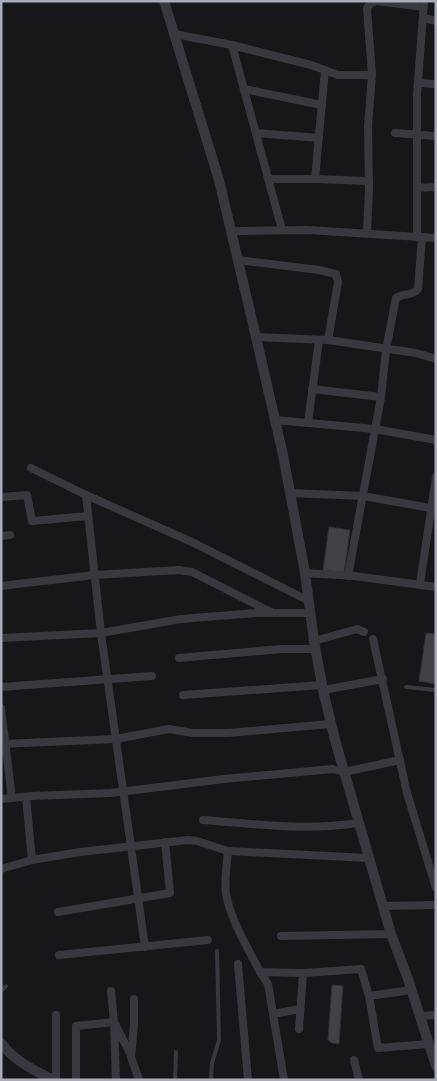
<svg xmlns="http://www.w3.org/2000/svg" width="437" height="1081" font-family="'Exo 2',sans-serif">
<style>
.building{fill:#414246;stroke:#313135}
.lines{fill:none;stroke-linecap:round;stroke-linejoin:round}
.service{stroke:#38383e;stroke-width:4}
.minor{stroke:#38383e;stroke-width:8}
.tertiary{stroke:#38383e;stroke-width:10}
</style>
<rect width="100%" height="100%" fill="#171719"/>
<g class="building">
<path d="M 329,527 L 350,530 L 344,573 L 323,570 Z"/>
<path d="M 426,633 L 436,634 L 436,684 L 419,681 Z"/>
<path d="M 332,985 L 343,986 L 339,1044 L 332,1043 L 328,1040 Z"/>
</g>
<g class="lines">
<g class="service">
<path d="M 406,687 L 436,690"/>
<path d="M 1,991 L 6,986"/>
<path d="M 175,1080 L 176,1052"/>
<path d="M 211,1080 L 212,1063 L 219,1040 L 217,951"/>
</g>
<g class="minor">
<path d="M 423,18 L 436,21"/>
<path d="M 174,34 L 232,45 L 282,230"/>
<path d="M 232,45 L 311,65 L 338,75 L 372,75"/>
<path d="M 418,83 L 436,84"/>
<path d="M 244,89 L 322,105"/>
<path d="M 256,133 L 319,138"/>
<path d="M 395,133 L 436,136"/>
<path d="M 269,179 L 315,179 L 325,70"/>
<path d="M 315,179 L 369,181"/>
<path d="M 417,188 L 436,187"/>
<path d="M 232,231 L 307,230 L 436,238"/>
<path d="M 367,233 L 369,189 L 368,126 L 372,75 L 367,8 L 371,3 L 377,1 L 424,7"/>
<path d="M 417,236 L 417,95 L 424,1"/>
<path d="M 238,260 L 319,270 L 336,274 L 338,282 L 328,340"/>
<path d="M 256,337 L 328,340 L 416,353 L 436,359"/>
<path d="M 312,389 L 381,397"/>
<path d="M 275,420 L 375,429 L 436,440"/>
<path d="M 308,423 L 319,340"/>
<path d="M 31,468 L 86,495 L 192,542 L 309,601"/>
<path d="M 290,493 L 363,496 L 436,509"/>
<path d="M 86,495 L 101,633 L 145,947"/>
<path d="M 1,497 L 27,495 L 32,521 L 88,516"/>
<path d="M 1,536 L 10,535"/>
<path d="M 305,573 L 354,576 L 436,587"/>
<path d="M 348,576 L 381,397 L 386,350 L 396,298 C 403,293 413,296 418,289 L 422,237"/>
<path d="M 420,584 L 436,477"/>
<path d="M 1,586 L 94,575 L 179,570 L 192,572 L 271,612"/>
<path d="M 1,638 L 101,633 L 181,619 L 256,613 L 311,613"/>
<path d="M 373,639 L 407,793 L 436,888"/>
<path d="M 314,641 L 357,629 L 364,632"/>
<path d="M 179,658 L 281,649 L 315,649"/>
<path d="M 1,687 L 152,676"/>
<path d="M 323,690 L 383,679"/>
<path d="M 183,695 L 322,685"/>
<path d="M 1,708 L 12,798"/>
<path d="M 1,744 L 116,739 L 169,729 L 193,733 L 229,733 L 330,724"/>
<path d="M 26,797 L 32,860"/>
<path d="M 1,799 L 32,796 L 111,793 L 224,779 L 333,769 L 344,772 L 400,760"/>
<path d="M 203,820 C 254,824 307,831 358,823"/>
<path d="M 368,858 L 228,851 C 227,864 224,880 226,893 C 229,917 249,950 260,972 L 303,973 L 361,969 L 369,996 L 378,1048 L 428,1044"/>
<path d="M 1,869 L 32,860 L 80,852 L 188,840 L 197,841 L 228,851"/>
<path d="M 383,906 L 436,905"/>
<path d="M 58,912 L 170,893 L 165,842"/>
<path d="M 281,936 L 391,934"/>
<path d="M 59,955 L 208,940"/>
<path d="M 238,964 L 248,1080"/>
<path d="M 260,972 L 268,984 L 284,1080"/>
<path d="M 111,991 L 114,1022 L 131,1055"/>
<path d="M 369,996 L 411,990"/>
<path d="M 134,999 L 134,1025 L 131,1057 L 139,1080"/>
<path d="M 273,1014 L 300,1009"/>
<path d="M 56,1015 L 56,1080"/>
<path d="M 420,1016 L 436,1015"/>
<path d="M 299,1029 L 303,973"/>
<path d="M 354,1060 L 359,1080"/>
<path d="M 76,1080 L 76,1026 L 114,1022 L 116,1080"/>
</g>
<g class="tertiary">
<path d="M 164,1 L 219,180 L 256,337 L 283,455 L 305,573 L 314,641 L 323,690 L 335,740 L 391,934 L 408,979 L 436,1066"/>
<path d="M 1,1043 C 14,1061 34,1070 53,1080"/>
</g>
</g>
<rect width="437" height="1081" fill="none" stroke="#a9adb9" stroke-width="5"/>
</svg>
